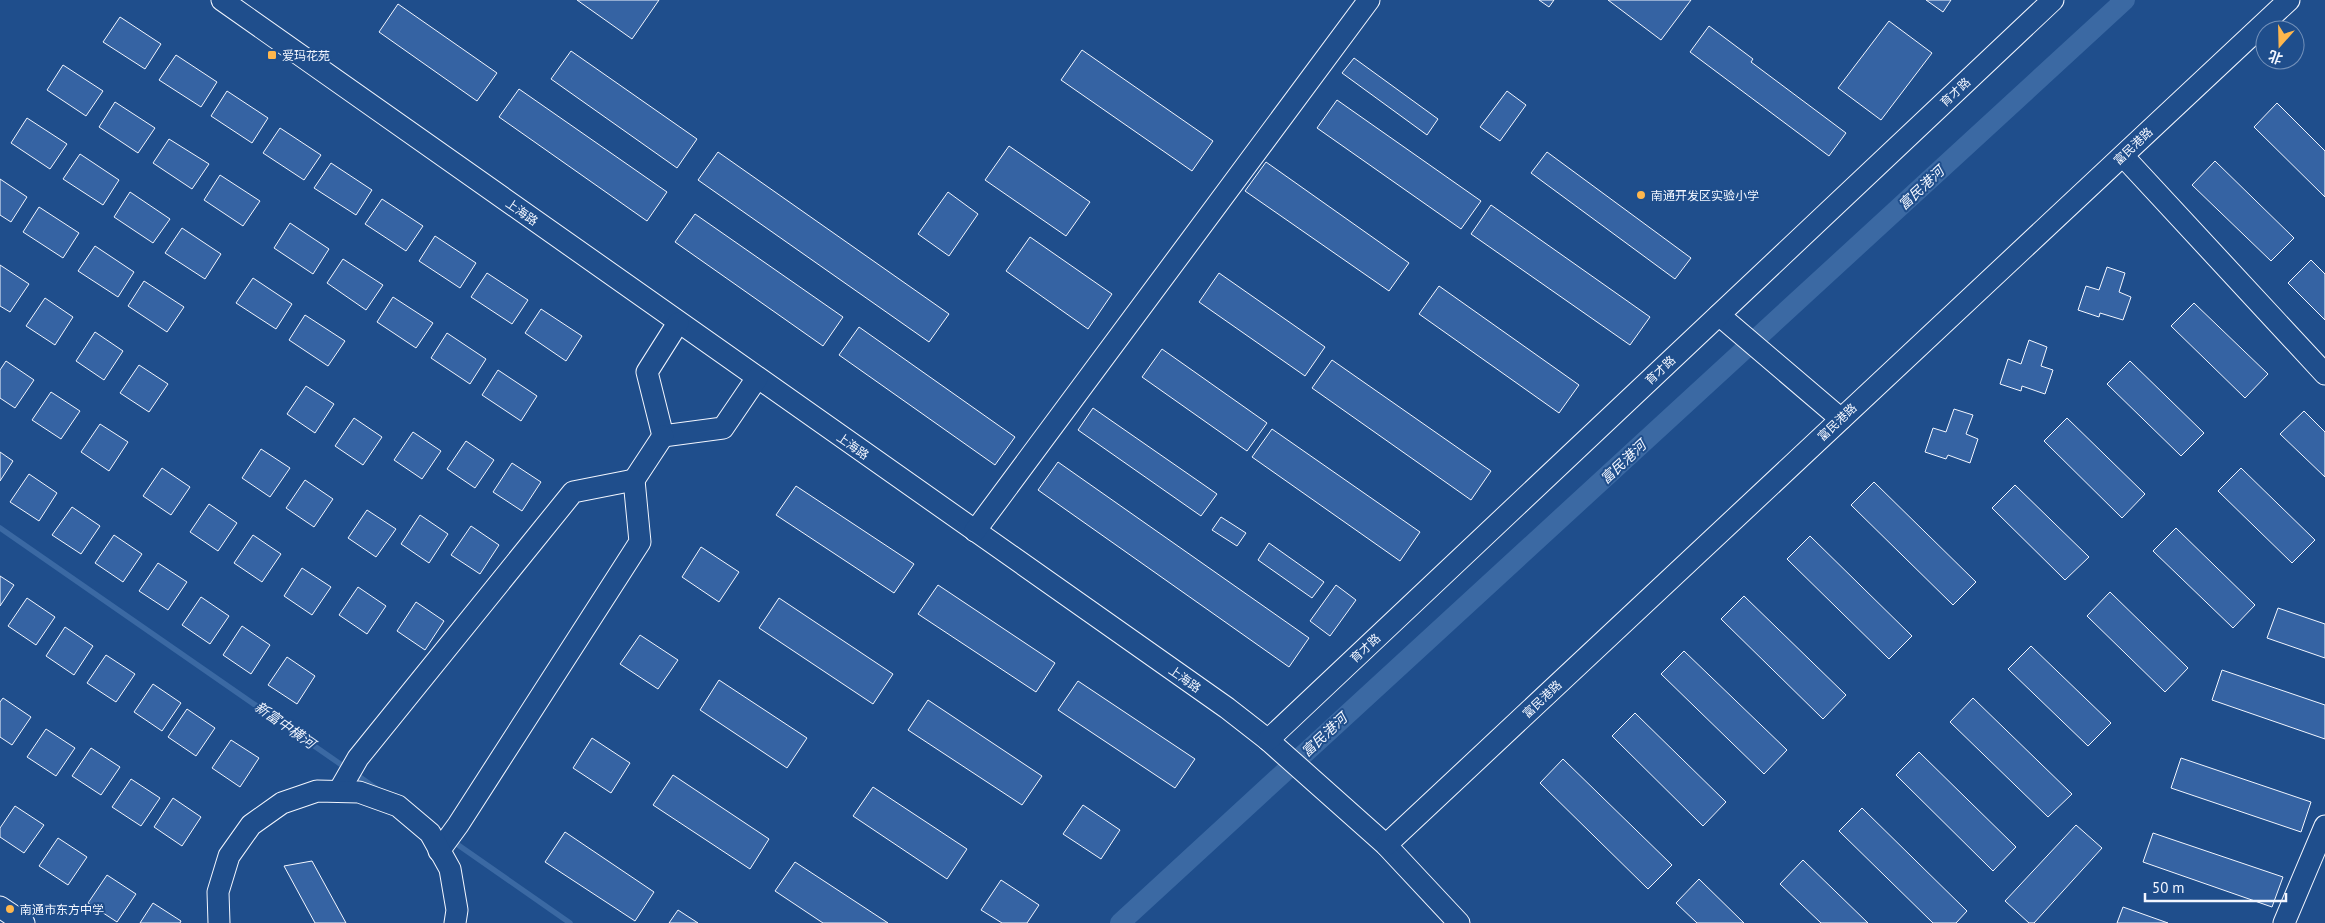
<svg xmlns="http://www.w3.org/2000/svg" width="2325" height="923" font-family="'PT Sans','Noto Sans SC',sans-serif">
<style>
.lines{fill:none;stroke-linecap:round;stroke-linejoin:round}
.stream{stroke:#3b69a3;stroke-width:5.5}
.canal{stroke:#3b69a3;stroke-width:20}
.building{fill:#3563a3;stroke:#f2f6ff}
.minor-casing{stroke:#f2f6ff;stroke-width:23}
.minor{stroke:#1f4e8c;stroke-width:21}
.poi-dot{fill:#ffb74d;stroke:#1f4e8c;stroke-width:2}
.labels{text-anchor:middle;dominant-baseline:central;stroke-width:4;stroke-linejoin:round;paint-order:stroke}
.poi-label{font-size:12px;fill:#f2f6ff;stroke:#1f4e8c;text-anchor:start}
.street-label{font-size:12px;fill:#f2f6ff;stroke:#1f4e8c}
.water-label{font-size:14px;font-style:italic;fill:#f2f6ff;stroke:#1f4e8c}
</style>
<rect width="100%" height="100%" fill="#1f4e8c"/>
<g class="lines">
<g class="stream">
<path d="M 0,528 L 346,768"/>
<path d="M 354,773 L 377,789"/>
<path d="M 451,840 L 570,923"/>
</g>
<path class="canal" d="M 1120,923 L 2125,0"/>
</g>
<g class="building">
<path d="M 577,0 L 659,0 L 632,39 Z"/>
<path d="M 1539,0 L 1554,0 L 1549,7 Z"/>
<path d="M 1608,0 L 1691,0 L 1661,40 Z"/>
<path d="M 1926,0 L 1951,0 L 1943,12 Z"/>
<path d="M 398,4 L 497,73 L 477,101 L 379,32 Z"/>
<path d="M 120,17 L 161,44 L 145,69 L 103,42 Z"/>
<path d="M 1889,21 L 1932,53 L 1881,120 L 1838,88 Z"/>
<path d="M 1709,26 L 1753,59 L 1751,62 L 1846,133 L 1829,156 L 1690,52 Z"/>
<path d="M 1082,50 L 1213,141 L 1192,171 L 1061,80 Z"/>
<path d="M 571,51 L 697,139 L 677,168 L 551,79 Z"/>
<path d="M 176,55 L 217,82 L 201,107 L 159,80 Z"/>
<path d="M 1354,58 L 1438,119 L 1427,135 L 1342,73 Z"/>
<path d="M 63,65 L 103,91 L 86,116 L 47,90 Z"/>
<path d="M 519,89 L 667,192 L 647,221 L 499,117 Z"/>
<path d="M 227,91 L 268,118 L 252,143 L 211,116 Z"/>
<path d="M 1507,91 L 1526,105 L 1500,141 L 1480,127 Z"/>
<path d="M 1337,100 L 1481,201 L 1461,229 L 1317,128 Z"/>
<path d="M 115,102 L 155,128 L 138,153 L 99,127 Z"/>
<path d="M 2277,103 L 2325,151 L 2325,197 L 2254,127 Z"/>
<path d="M 27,118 L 67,144 L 50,169 L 11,143 Z"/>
<path d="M 280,128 L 321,155 L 304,180 L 263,153 Z"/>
<path d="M 169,139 L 209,164 L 192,189 L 153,163 Z"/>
<path d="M 1009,146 L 1090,202 L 1066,236 L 985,180 Z"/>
<path d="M 718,152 L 949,314 L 929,342 L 698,180 Z"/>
<path d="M 1547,152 L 1691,258 L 1675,279 L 1531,173 Z"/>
<path d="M 80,154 L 119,180 L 103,205 L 63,179 Z"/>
<path d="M 2215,161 L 2294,238 L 2271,261 L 2192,185 Z"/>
<path d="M 1266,162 L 1409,263 L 1389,291 L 1245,191 Z"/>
<path d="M 331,163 L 372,190 L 356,215 L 314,188 Z"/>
<path d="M 220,175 L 260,201 L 243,226 L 204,200 Z"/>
<path d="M 0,179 L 27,197 L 11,222 L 0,215 Z"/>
<path d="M 130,192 L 170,219 L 153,243 L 114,217 Z"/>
<path d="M 948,192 L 978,214 L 949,256 L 918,234 Z"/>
<path d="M 382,199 L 423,226 L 406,251 L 365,224 Z"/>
<path d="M 1491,205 L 1650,317 L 1630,345 L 1471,234 Z"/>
<path d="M 39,207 L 79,233 L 63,258 L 23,232 Z"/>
<path d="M 695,214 L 843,317 L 823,346 L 675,242 Z"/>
<path d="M 290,223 L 329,249 L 313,274 L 274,248 Z"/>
<path d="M 182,228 L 221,254 L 205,279 L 165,253 Z"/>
<path d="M 435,236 L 476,263 L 460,288 L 419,261 Z"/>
<path d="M 1030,237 L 1112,294 L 1088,329 L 1006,271 Z"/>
<path d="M 95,246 L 134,272 L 118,297 L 78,271 Z"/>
<path d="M 343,259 L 383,285 L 366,310 L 327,283 Z"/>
<path d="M 2311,260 L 2325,274 L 2325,320 L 2288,283 Z"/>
<path d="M 0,265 L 29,284 L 10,312 L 0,306 Z"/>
<path d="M 2107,267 L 2125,273 L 2119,292 L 2131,297 L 2123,320 L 2100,313 L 2099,317 L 2078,310 L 2086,286 L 2099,290 Z"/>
<path d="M 487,273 L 528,300 L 512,324 L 471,297 Z"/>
<path d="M 1219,273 L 1325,347 L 1305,376 L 1199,302 Z"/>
<path d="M 253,278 L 292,304 L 276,329 L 236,303 Z"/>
<path d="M 144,281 L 184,307 L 167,332 L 128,306 Z"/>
<path d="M 1439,286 L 1579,385 L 1559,413 L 1419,314 Z"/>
<path d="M 393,297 L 433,323 L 416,348 L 377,322 Z"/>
<path d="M 45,298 L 73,317 L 55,345 L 26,326 Z"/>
<path d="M 2194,303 L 2268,374 L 2245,398 L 2171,326 Z"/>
<path d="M 541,309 L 582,336 L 566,361 L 525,333 Z"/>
<path d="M 305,315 L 345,341 L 328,366 L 289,340 Z"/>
<path d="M 859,327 L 1015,437 L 995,465 L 839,355 Z"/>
<path d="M 95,332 L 123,351 L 104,380 L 76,361 Z"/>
<path d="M 447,333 L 486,359 L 470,384 L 431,358 Z"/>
<path d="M 2029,340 L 2047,347 L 2041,366 L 2053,370 L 2045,394 L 2022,386 L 2021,391 L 2000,384 L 2008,359 L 2021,364 Z"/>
<path d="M 1162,349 L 1267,423 L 1247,451 L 1142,377 Z"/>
<path d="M 1332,360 L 1491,471 L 1471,500 L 1312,388 Z"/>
<path d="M 6,361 L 34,380 L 15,408 L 0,398 L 0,370 Z"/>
<path d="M 2130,361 L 2204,433 L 2181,456 L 2107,384 Z"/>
<path d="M 139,365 L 168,384 L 149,412 L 120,393 Z"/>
<path d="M 498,370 L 537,396 L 521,421 L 482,395 Z"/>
<path d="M 306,386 L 334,404 L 315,433 L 287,414 Z"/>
<path d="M 51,392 L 80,411 L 61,439 L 32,420 Z"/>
<path d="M 1093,408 L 1217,494 L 1201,516 L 1078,430 Z"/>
<path d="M 1954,409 L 1973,415 L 1966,434 L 1978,439 L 1970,463 L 1948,455 L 1946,459 L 1925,452 L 1933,428 L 1946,432 Z"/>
<path d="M 2304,411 L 2325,432 L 2325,477 L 2280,434 Z"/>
<path d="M 354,418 L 382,437 L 363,465 L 335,446 Z"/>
<path d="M 2067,418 L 2145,494 L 2122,518 L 2044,441 Z"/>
<path d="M 100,424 L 128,442 L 109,471 L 81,452 Z"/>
<path d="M 1272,429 L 1420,532 L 1400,561 L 1252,457 Z"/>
<path d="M 413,432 L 441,451 L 422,479 L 394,460 Z"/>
<path d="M 466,441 L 494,460 L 475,488 L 447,469 Z"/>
<path d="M 261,449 L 290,468 L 270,497 L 242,478 Z"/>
<path d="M 0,452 L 13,461 L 0,481 Z"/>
<path d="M 1058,462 L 1309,638 L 1289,667 L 1038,490 Z"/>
<path d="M 512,463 L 541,482 L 522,511 L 493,492 Z"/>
<path d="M 162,468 L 190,487 L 171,515 L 143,496 Z"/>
<path d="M 2241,468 L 2315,540 L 2292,563 L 2218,491 Z"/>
<path d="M 29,474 L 57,493 L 39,521 L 10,502 Z"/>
<path d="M 305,480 L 333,499 L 314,527 L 286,508 Z"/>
<path d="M 1874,482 L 1976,582 L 1953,605 L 1851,505 Z"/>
<path d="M 2015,485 L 2089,557 L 2065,580 L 1992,508 Z"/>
<path d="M 796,486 L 914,564 L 894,593 L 776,515 Z"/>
<path d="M 209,504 L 237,523 L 218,551 L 190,532 Z"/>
<path d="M 72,507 L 100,526 L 81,554 L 52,535 Z"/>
<path d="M 367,510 L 396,529 L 376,557 L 348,538 Z"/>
<path d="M 420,515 L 448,534 L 429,563 L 401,544 Z"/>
<path d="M 1221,517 L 1246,533 L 1237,546 L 1212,530 Z"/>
<path d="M 471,526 L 499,545 L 480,574 L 451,555 Z"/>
<path d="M 2176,528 L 2255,605 L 2233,628 L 2153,551 Z"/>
<path d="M 114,535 L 142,554 L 123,582 L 95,563 Z"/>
<path d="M 253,535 L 281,554 L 262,582 L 234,563 Z"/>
<path d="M 1810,536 L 1912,636 L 1889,659 L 1787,559 Z"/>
<path d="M 1269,543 L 1324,582 L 1312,598 L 1258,560 Z"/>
<path d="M 701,547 L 739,572 L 719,602 L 682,577 Z"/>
<path d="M 158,563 L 187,582 L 168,610 L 139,591 Z"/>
<path d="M 302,568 L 331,587 L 312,615 L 284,596 Z"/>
<path d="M 0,576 L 14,585 L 0,606 Z"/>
<path d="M 938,585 L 1055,663 L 1036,692 L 918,614 Z"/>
<path d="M 1336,585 L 1356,600 L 1330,636 L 1310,621 Z"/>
<path d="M 358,587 L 386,606 L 367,634 L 339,615 Z"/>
<path d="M 2110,592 L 2188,668 L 2165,692 L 2087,616 Z"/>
<path d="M 1744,596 L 1846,695 L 1823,719 L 1721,619 Z"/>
<path d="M 201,597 L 229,616 L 210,644 L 182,625 Z"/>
<path d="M 27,598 L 55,617 L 36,645 L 8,626 Z"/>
<path d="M 779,598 L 893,674 L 873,704 L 759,628 Z"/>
<path d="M 416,602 L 444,621 L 425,650 L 397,631 Z"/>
<path d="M 2278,608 L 2325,624 L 2325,658 L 2267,638 Z"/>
<path d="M 242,626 L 270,645 L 251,674 L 223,655 Z"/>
<path d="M 65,627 L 93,646 L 74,675 L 46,656 Z"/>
<path d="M 640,635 L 678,660 L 658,689 L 620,664 Z"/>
<path d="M 2031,646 L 2111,723 L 2088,746 L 2008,669 Z"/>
<path d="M 1684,651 L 1787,750 L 1764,774 L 1661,674 Z"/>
<path d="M 106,655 L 135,674 L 116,702 L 87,683 Z"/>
<path d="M 287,657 L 315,676 L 297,704 L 268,685 Z"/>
<path d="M 2222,670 L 2325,705 L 2325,739 L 2212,700 Z"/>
<path d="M 719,680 L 807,738 L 787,768 L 700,710 Z"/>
<path d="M 1078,681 L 1195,759 L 1175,788 L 1058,710 Z"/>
<path d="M 153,684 L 181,703 L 162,731 L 134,712 Z"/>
<path d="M 3,698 L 31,717 L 12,745 L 0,737 L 0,702 Z"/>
<path d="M 1973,698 L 2072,794 L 2048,817 L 1950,722 Z"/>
<path d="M 928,700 L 1042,776 L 1022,805 L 908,730 Z"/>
<path d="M 187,709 L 215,728 L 196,756 L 168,737 Z"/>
<path d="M 1635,713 L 1726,802 L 1703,826 L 1612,736 Z"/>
<path d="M 46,729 L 75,748 L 56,776 L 27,757 Z"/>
<path d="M 592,738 L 630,763 L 611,793 L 573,768 Z"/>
<path d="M 231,740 L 259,758 L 240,787 L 212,768 Z"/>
<path d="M 91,748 L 120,767 L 101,795 L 72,776 Z"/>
<path d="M 1919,752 L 2016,847 L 1993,871 L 1896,775 Z"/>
<path d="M 2181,758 L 2311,802 L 2301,832 L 2171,788 Z"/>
<path d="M 1563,759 L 1672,865 L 1648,889 L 1540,783 Z"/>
<path d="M 673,775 L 769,839 L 750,869 L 653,805 Z"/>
<path d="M 131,779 L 160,798 L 141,826 L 112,807 Z"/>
<path d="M 873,787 L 967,849 L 947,879 L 853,816 Z"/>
<path d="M 173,798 L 201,817 L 182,846 L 154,827 Z"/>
<path d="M 1083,805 L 1120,830 L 1101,859 L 1063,834 Z"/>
<path d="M 15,806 L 44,825 L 24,853 L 0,837 L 0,828 Z"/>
<path d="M 1862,808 L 1967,911 L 1956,923 L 1933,923 L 1839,831 Z"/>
<path d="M 2076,825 L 2102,848 L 2034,923 L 2029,923 L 2005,901 Z"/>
<path d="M 565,832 L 654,892 L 635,921 L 545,862 Z"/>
<path d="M 2153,833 L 2283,877 L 2272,907 L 2143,862 Z"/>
<path d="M 58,838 L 87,857 L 68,885 L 39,866 Z"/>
<path d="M 1803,860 L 1868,923 L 1821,923 L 1780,884 Z"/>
<path d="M 312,861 L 346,923 L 315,923 L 284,866 Z"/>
<path d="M 795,862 L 888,923 L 823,923 L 775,891 Z"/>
<path d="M 107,875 L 136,894 L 117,922 L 88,903 Z"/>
<path d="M 1699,879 L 1744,923 L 1697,923 L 1676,903 Z"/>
<path d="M 1001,880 L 1039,905 L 1027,923 L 1002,923 L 981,910 Z"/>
<path d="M 153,903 L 181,921 L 180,923 L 140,923 Z"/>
<path d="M 2123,907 L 2168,923 L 2117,923 Z"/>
<path d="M 678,910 L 698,923 L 669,923 Z"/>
</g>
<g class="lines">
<g class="minor-casing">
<g id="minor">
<path d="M 222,0 L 1227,708 L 1268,740 L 1386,845 L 1459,923"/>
<path d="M 2123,156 L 2325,374"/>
<path d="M 1719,315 L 1841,419"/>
<path d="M 678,323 L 647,372 L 663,436 L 723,428 L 757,378"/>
<path d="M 634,480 L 663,436"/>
<path d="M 975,531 L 1369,0"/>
<path d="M 1268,740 L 2053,0"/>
<path d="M 339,791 L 358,758 L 573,492 L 634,480 L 640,542 L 458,825 L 439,851"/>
<path d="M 1386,845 L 2289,0"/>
<path d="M 0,907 L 24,923"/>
<path d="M 219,923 L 218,892 L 229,856 L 251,825 L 282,803 L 317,791 L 359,792 L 398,806 L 430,833 L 450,869 L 457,910 L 455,923"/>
<path d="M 2284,923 L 2325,826"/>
</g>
</g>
<use href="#minor" class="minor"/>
</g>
<g class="poi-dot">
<rect x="267" y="50" width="10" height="10" rx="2.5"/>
<circle cx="1641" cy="195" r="5"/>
<circle cx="10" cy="909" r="5"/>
</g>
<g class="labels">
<g class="poi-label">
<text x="282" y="55">爱玛花苑</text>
<text x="1651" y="195">南通开发区实验小学</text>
<text x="20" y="909">南通市东方中学</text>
</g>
<g class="street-label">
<text transform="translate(1955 92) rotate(-43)">育才路</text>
<text transform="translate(2133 146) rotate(-43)">富民港路</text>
<text transform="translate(522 212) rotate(35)">上海路</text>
<text transform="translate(1660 370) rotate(-43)">育才路</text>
<text transform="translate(1837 422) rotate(-43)">富民港路</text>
<text transform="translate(853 446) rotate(35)">上海路</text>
<text transform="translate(1365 648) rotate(-43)">育才路</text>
<text transform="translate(1185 679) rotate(35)">上海路</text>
<text transform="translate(1542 699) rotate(-43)">富民港路</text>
</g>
<g class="water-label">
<text transform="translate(1921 188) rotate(-43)">富民港河</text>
<text transform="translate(1623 462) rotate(-43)">富民港河</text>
<text transform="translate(285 725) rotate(35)">新富中横河</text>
<text transform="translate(1324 735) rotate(-43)">富民港河</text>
</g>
</g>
<g transform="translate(2280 45) rotate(200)"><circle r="24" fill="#1f4e8c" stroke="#7391ba"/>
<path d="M0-4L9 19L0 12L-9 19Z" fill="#ffb74d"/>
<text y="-8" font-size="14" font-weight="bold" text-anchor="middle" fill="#f2f6ff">北</text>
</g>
<path d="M2145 893v8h141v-8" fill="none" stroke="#f2f6ff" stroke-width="2.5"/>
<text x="2152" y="893" font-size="15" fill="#f2f6ff" stroke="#1f4e8c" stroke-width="4" paint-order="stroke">50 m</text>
</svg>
